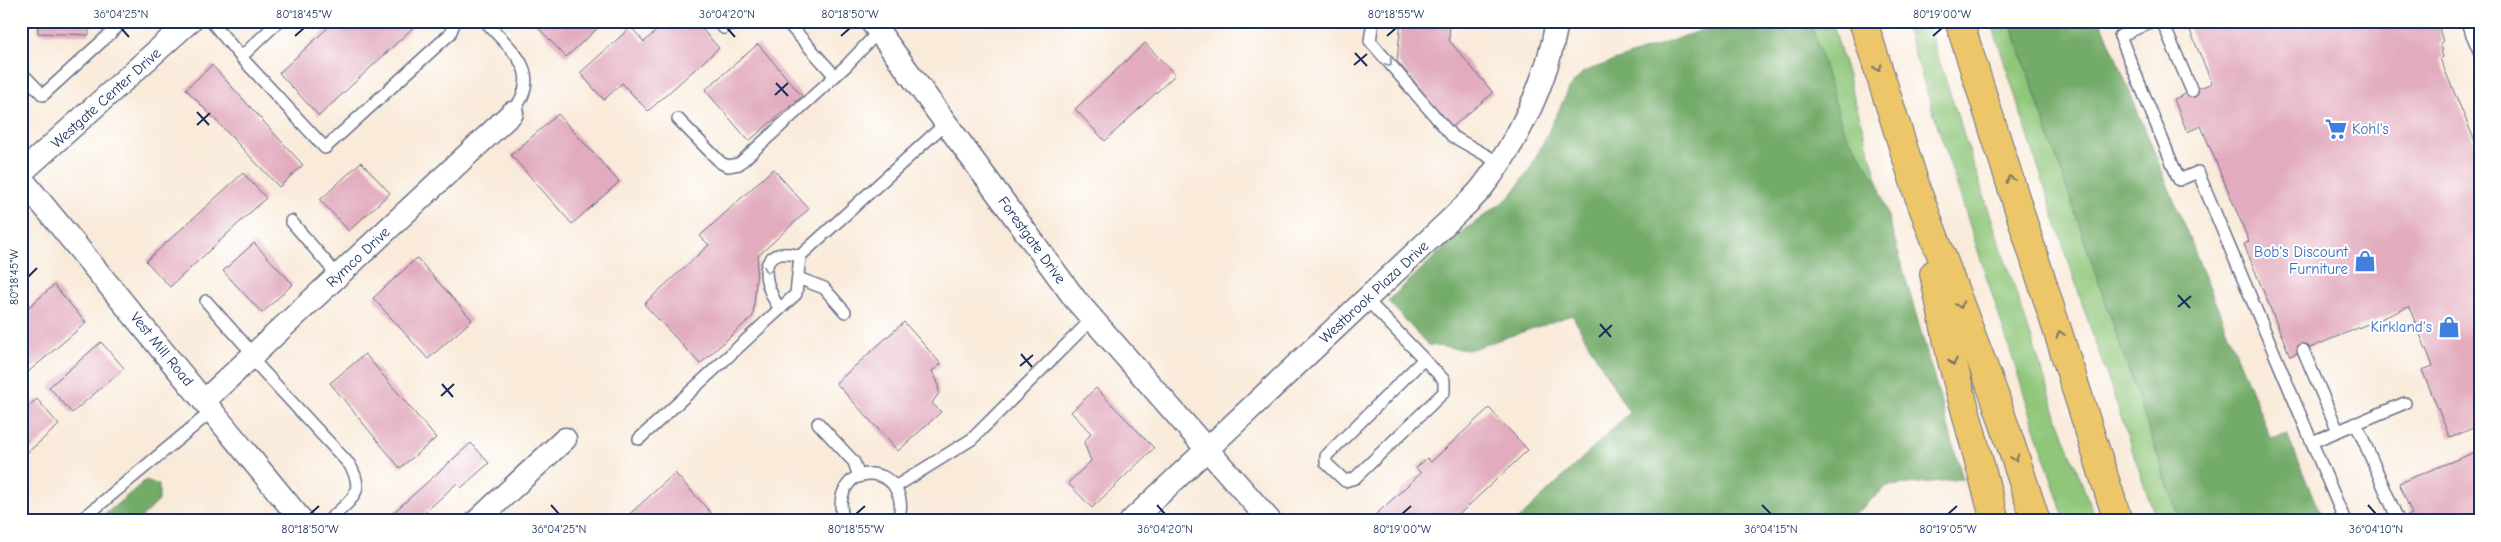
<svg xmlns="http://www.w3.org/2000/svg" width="2501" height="542" font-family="'Comic Neue',sans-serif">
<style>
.green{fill:#8fc679;stroke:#557a6c}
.forest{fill:#73ab69;stroke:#476d64}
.building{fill:#e2acbe}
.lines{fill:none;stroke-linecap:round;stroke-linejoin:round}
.lane-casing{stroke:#697089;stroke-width:14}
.street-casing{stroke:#697089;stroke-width:25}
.highway-casing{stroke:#697089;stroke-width:30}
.lane{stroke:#fff;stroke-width:11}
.street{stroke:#fff;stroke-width:22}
.highway{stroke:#ecc669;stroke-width:28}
.oneway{stroke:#8d97ae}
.oneway2{stroke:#797363}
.ticks{fill:none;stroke:#1b2f5e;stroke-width:2}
.labels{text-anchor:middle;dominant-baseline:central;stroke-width:4;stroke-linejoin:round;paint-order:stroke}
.street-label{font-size:15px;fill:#1b2f5e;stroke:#fff}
.shop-label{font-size:15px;fill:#366cbe;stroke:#fff;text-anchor:end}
.neatline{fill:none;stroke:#1b2f5e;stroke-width:2}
.ticks-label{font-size:12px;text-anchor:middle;fill:#1b2f5e}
</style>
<rect width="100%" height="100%" fill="#fff"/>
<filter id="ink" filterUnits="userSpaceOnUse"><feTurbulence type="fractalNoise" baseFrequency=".02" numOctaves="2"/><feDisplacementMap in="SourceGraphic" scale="10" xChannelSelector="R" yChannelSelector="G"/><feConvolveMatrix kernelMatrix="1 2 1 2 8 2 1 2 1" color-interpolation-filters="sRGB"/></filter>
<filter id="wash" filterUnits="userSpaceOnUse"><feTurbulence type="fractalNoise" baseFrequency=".0096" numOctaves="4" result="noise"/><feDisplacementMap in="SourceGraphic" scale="20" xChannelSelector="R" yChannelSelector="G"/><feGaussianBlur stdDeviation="1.12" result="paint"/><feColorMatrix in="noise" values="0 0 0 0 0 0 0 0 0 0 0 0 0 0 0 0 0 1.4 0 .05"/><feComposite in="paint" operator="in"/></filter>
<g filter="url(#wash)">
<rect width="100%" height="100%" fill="#f9ead9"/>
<g class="green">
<path d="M 1810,21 L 1832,21 L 1879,185 L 1843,129 Z"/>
<path d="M 1904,21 L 1926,21 L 2059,422 L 2096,521 L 2065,521 Z"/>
<path d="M 1991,21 L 2010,21 L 2180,521 L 2158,521 L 2151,505 L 2085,312 Z"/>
</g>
<g class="forest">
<path d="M 1727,21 L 1810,21 L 1843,129 L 1879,185 L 1963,479 L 1887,486 L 1847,521 L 1517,521 L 1629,413 L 1572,315 L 1469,350 L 1428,345 L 1388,301 L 1455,237 L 1510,197 L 1530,169 L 1570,87 L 1583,72 Z"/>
<path d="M 2010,21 L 2101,21 L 2271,439 L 2287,434 L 2323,521 L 2180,521 Z"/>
<path d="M 146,480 L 159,485 L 159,501 L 138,521 L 97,521 Z"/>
</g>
<g id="blocks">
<g class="building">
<path d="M 38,21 L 89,21 L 89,35 L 38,33 Z"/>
<path d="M 335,21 L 420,21 L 319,116 L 279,73 Z"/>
<path d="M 532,21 L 594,21 L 599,27 L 566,57 Z"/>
<path d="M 667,21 L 695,21 L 719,48 L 648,111 L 622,83 L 604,100 L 580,73 L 631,27 L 644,42 Z"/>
<path d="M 1401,21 L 1450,21 L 1449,40 L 1493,93 L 1452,127 L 1397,61 Z"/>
<path d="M 2186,21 L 2437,21 L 2443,42 L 2440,43 L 2443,50 L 2441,51 L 2443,57 L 2440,59 L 2478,148 L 2480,149 L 2480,425 L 2450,438 L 2422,370 L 2433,366 L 2409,307 L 2290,356 L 2244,244 L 2249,241 L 2201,126 L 2187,132 L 2174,99 L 2212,83 Z"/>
<path d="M 1145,43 L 1175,75 L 1105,141 L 1075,109 Z"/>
<path d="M 758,44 L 802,96 L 749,141 L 705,90 Z"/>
<path d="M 212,65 L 303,165 L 279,187 L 186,89 Z"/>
<path d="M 558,114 L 619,182 L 572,224 L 511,155 Z"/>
<path d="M 361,162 L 390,193 L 349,231 L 320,200 Z"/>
<path d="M 773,169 L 809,209 L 758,256 L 753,316 L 700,364 L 644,304 L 709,245 L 700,236 Z"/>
<path d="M 243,173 L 266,198 L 170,287 L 146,261 Z"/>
<path d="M 254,243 L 293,284 L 262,313 L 223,271 Z"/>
<path d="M 417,258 L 472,320 L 428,359 L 373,298 Z"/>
<path d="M 54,285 L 86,323 L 21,378 L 21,314 Z"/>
<path d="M 904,322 L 941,364 L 932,371 L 937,380 L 939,393 L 932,403 L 941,412 L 898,451 L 836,383 Z"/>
<path d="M 101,342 L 124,368 L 72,413 L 49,387 Z"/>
<path d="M 365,354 L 436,438 L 400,468 L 330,383 Z"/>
<path d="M 1096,388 L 1154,448 L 1092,508 L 1068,483 L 1091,461 L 1084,443 L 1091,433 L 1071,412 Z"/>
<path d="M 37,399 L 59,425 L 21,458 L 21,412 Z"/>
<path d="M 1489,408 L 1528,450 L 1452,521 L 1374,521 L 1372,518 L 1421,473 L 1416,468 L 1427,458 L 1431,462 Z"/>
<path d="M 471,443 L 489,463 L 461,488 L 457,483 L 418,519 L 419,521 L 384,521 Z"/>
<path d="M 2480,450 L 2480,521 L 2397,521 L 2412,514 L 2399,483 Z"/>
<path d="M 675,473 L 711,513 L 711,521 L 622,521 Z"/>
</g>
</g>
</g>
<g filter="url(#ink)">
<use href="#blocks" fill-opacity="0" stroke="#697089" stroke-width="1"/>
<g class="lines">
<g class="lane-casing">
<g id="lane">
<path d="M 211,21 L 241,57 L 325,148 L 450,34 L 455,21"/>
<path d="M 485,21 C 512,52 545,71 512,113"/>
<path d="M 716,21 L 724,28 L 734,21"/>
<path d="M 786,21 L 835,76"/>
<path d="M 1373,21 L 1370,41 L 1452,136 L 1498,162"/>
<path d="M 2153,21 L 2120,36 L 2179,180 L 2198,172 L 2345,521"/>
<path d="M 2162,21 L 2192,91"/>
<path d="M 2466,21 L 2480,53"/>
<path d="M 241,57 L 279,21"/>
<path d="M 21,72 L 43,95 L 124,21"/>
<path d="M 678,119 L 721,163 L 728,166 L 739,164 L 846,66 L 879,31"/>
<path d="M 291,221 L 338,276"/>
<path d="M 798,278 L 824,288 L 845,312"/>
<path d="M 1366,299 L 1444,380 L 1444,392 L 1355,478 L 1345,481 L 1326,463 L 1326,456 L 1423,360"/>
<path d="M 206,301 L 254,355"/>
<path d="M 780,309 C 762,284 755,244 800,256"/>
<path d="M 2303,350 L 2338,431"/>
<path d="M 251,358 L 349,464 C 368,493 349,501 328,521"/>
<path d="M 818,423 L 854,462 L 859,477"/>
<path d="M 2356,423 L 2398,520"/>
<path d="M 639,439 L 796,294 L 800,256 L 946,123"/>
<path d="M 2312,442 L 2405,403"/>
<path d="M 895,487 L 972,439 L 1092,319"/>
<path d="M 80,521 L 212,411"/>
<path d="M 845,521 C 834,500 847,472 872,474 C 896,476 906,501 897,521"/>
</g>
</g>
<g class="street-casing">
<g id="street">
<path d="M 871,21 L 1075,299 L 1270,521"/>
<path d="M 21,173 L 190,21"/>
<path d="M 21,178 L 302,521"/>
<path d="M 204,401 L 512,113"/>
<path d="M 477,521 L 565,439"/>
<path d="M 1131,521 L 1451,219 C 1461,209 1472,200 1481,189 C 1518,142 1548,80 1557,21"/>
</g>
</g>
<g class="highway-casing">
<g id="highway">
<path d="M 1863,21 L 1918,194 L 1995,397 L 2036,521"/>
<path d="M 1959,21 L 2118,521"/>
<path d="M 1934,274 L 1951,357 L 1995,521"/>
</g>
</g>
<use href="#lane" class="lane"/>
<use href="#street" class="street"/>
<use href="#highway" class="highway"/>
</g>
<defs><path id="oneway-chevron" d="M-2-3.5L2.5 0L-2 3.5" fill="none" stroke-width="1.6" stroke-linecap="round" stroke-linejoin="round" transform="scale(1.25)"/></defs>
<g class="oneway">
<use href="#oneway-chevron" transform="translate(1389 63) rotate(49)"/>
<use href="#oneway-chevron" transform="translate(768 270) rotate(101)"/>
</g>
<g class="oneway2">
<use href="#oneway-chevron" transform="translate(1878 68) rotate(73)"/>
<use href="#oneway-chevron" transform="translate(2010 179) rotate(-108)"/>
<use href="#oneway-chevron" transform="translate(1960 305) rotate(69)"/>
<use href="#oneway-chevron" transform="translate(2060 334) rotate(-108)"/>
<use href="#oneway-chevron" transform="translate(1953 362) rotate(76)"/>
<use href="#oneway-chevron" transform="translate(2015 458) rotate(72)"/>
</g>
</g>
<path class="ticks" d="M 121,28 L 129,37M 727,28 L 735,37M 295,36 L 304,28M 841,36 L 850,28M 1387,36 L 1396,28M 1933,36 L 1942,28M 1355,53 L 1367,66M 1354,65 L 1367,54M 776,83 L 788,96M 775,95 L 788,83M 197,112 L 209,125M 197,125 L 210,113M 28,277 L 37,268M 2178,295 L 2190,308M 2178,307 L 2191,296M 1600,324 L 1611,337M 1599,337 L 1612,325M 1021,354 L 1032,367M 1020,366 L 1033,355M 442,384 L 453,397M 441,396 L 454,384M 551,505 L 559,514M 1157,505 L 1165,514M 1762,505 L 1771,514M 2368,505 L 2376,514M 310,514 L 319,506M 856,514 L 865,506M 1402,514 L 1411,506M 1948,514 L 1957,506"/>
<defs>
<g id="supermarket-bare" transform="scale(1.725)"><path d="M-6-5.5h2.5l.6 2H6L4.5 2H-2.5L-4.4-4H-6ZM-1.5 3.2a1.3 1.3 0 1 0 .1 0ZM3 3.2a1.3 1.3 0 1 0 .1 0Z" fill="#3f7fe0" stroke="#fff" stroke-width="2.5" paint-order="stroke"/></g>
<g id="shop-bare" transform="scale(1.725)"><path d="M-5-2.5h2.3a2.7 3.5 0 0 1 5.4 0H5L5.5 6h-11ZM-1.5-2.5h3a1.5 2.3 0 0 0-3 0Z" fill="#3f7fe0" stroke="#fff" stroke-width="2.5" paint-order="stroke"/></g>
</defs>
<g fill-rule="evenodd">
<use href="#supermarket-bare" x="2336" y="129"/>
<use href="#shop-bare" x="2365" y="261"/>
<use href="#shop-bare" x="2449" y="327"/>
</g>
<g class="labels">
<g class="street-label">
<text transform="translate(106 98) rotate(-42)">Westgate Center Drive</text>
<text transform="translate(1032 240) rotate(54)">Forestgate Drive</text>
<text transform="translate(358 257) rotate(-43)">Rymco Drive</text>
<text transform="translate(1374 292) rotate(-43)">Westbrook Plaza Drive</text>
<text transform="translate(162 349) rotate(51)">Vest Mill Road</text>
</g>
<g class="shop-label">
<text x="2352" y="129" text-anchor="start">Kohl's</text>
<text x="2348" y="252">Bob's Discount<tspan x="2348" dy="17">Furniture</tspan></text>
<text x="2432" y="327">Kirkland's</text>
</g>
</g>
<rect width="2501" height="542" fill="none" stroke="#fff" stroke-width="55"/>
<rect x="28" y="28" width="2446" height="486" class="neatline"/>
<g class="ticks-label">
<text x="121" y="18">36°04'25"N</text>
<text x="304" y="18">80°18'45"W</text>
<text x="727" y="18">36°04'20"N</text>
<text x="850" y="18">80°18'50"W</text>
<text x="1396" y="18">80°18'55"W</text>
<text x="1942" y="18">80°19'00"W</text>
<text transform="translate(14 277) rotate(-90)" y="4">80°18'45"W</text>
<text x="310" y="533">80°18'50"W</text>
<text x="559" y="533">36°04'25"N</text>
<text x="856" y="533">80°18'55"W</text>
<text x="1165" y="533">36°04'20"N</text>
<text x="1402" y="533">80°19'00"W</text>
<text x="1771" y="533">36°04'15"N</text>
<text x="1948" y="533">80°19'05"W</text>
<text x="2376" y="533">36°04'10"N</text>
</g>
</svg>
